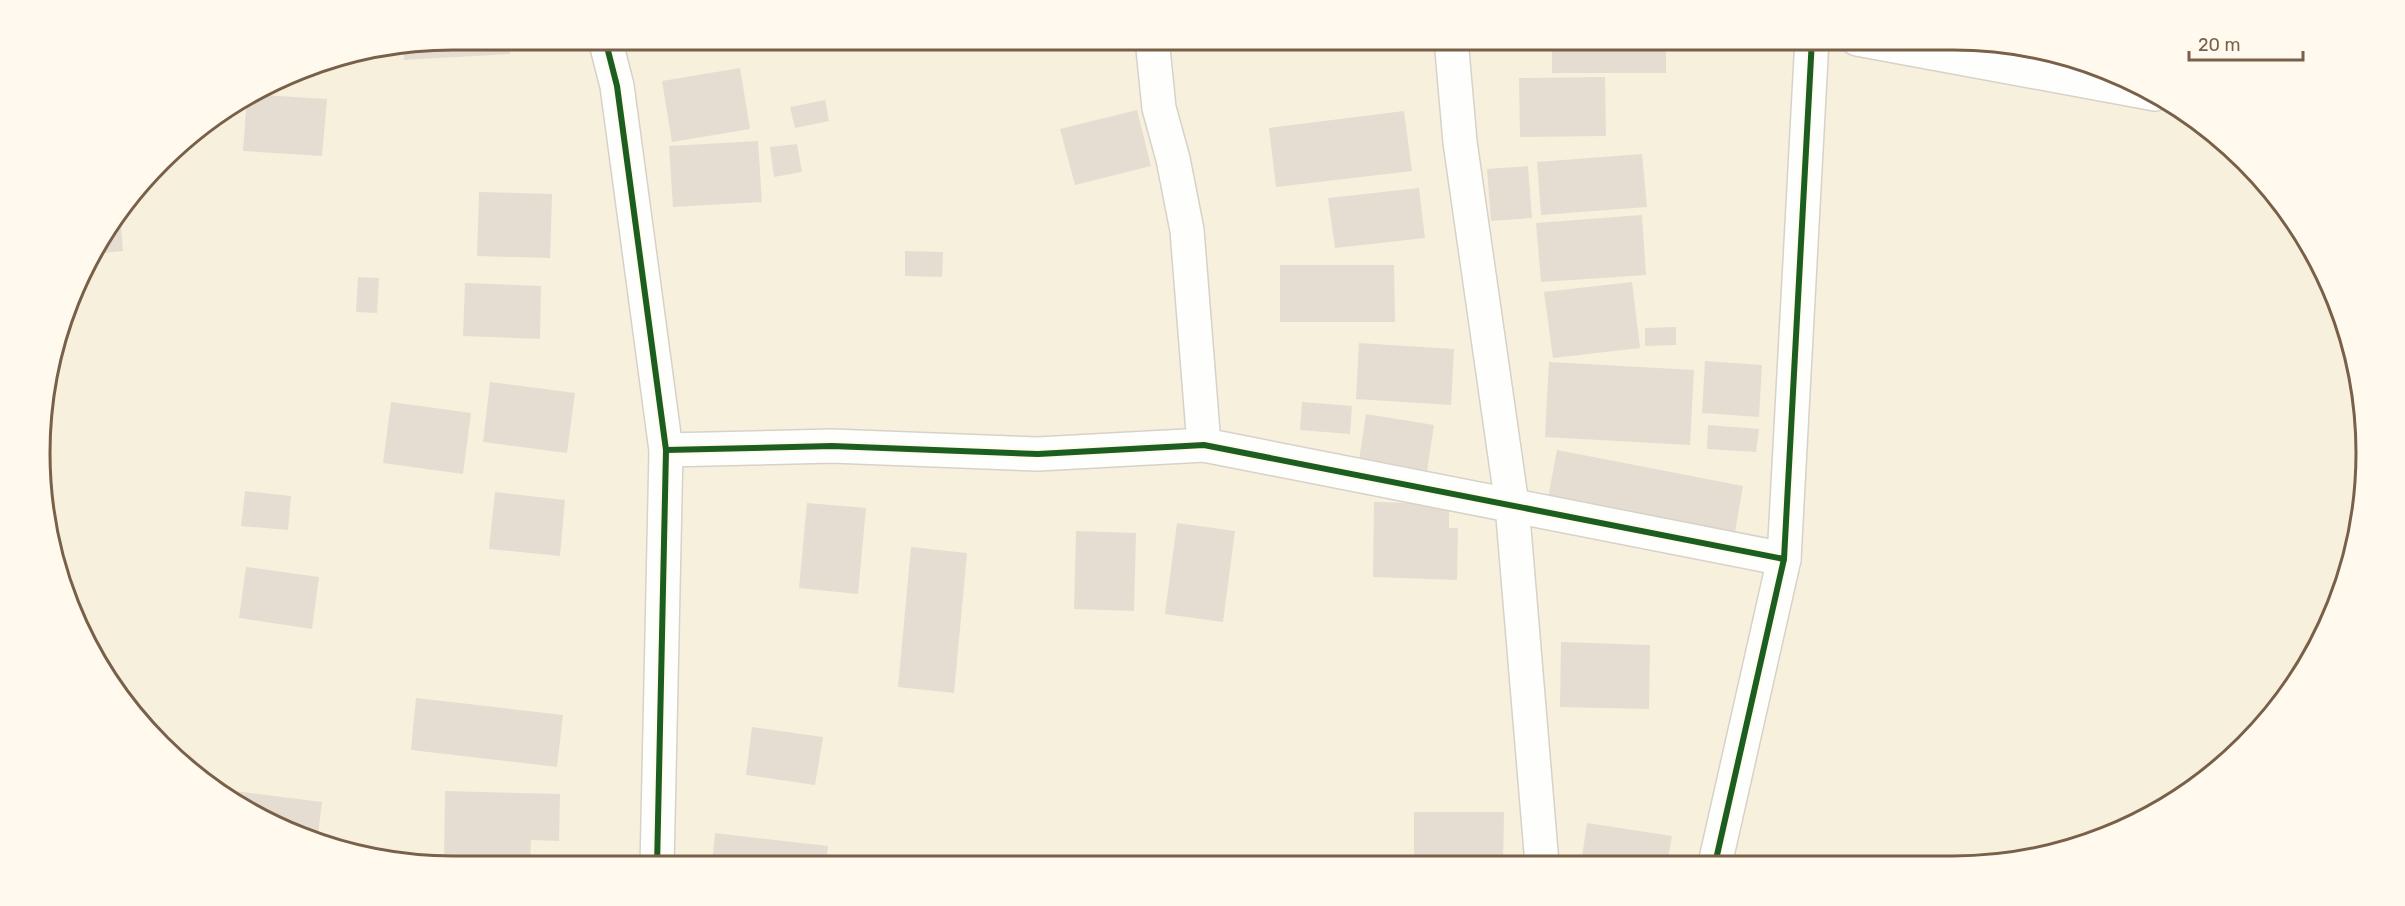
<svg xmlns="http://www.w3.org/2000/svg" width="2405" height="906" font-family="Rubik,sans-serif">
<style>
.residential{fill:#f7f0dd}
.building{fill:#e5ddd1}
.lines{fill:none;stroke-linecap:round;stroke-linejoin:round}
.street-casing{stroke:#d7d2c9;stroke-width:36}
.street{stroke:#fefefc;stroke-width:33}
.cycleway-casing{stroke:#fffaed;stroke-width:10}
.cycleway{stroke:#1b5e20;stroke-width:6}
.rim{fill:none;stroke:#796048;stroke-width:3}
</style>
<rect width="100%" height="100%" fill="#f8f5eb"/>
<path class="residential" d="M 453,39 L 1952,39 L 2059,53 L 2135,82 L 2204,125 L 2263,180 L 2311,246 L 2344,320 L 2362,399 L 2365,480 L 2352,560 L 2310,660 L 2225,764 L 2135,824 L 2006,863 L 453,867 L 346,853 L 270,824 L 201,782 L 109,683 L 70,611 L 47,534 L 43,399 L 61,320 L 94,246 L 180,142 L 246,94 L 320,61 Z"/>
<g class="building">
<path d="M 453,39 L 509,39 L 510,54 L 404,60 L 403,47 Z"/>
<rect x="1552" y="39" width="114" height="34"/>
<path d="M 740,68 L 750,129 L 672,142 L 662,81 Z"/>
<path d="M 1605,77 L 1606,136 L 1520,137 L 1519,78 Z"/>
<path d="M 247,94 L 327,99 L 322,156 L 243,151 Z"/>
<path d="M 825,100 L 829,121 L 795,128 L 790,107 Z"/>
<path d="M 1137,110 L 1151,166 L 1075,185 L 1060,129 Z"/>
<path d="M 1404,111 L 1412,171 L 1276,187 L 1269,128 Z"/>
<path d="M 758,141 L 762,202 L 673,207 L 669,146 Z"/>
<path d="M 797,144 L 802,172 L 774,177 L 770,147 Z"/>
<path d="M 1642,154 L 1647,207 L 1541,215 L 1537,162 Z"/>
<path d="M 1528,166 L 1532,218 L 1491,221 L 1487,169 Z"/>
<path d="M 1419,188 L 1425,238 L 1335,248 L 1328,198 Z"/>
<path d="M 479,192 L 552,194 L 550,258 L 477,256 Z"/>
<path d="M 120,214 L 123,251 L 91,254 L 94,246 Z"/>
<path d="M 1642,215 L 1646,275 L 1541,282 L 1536,223 Z"/>
<path d="M 905,251 L 943,252 L 942,277 L 905,276 Z"/>
<path d="M 1280,265 L 1394,265 L 1395,322 L 1280,322 Z"/>
<path d="M 358,277 L 379,278 L 377,313 L 356,312 Z"/>
<path d="M 1632,282 L 1640,348 L 1553,358 L 1544,292 Z"/>
<path d="M 465,283 L 541,286 L 540,339 L 463,336 Z"/>
<path d="M 1676,327 L 1676,345 L 1645,346 L 1645,328 Z"/>
<path d="M 1359,343 L 1454,349 L 1451,405 L 1356,399 Z"/>
<path d="M 1705,361 L 1762,365 L 1759,417 L 1702,413 Z"/>
<path d="M 1549,362 L 1694,370 L 1690,445 L 1545,437 Z"/>
<path d="M 490,382 L 575,393 L 567,453 L 483,442 Z"/>
<path d="M 391,402 L 471,413 L 463,474 L 383,463 Z"/>
<path d="M 1302,402 L 1352,406 L 1350,434 L 1300,430 Z"/>
<path d="M 1366,414 L 1434,425 L 1426,478 L 1358,467 Z"/>
<path d="M 1708,425 L 1759,429 L 1756,452 L 1707,449 Z"/>
<path d="M 1557,450 L 1743,486 L 1734,538 L 1547,503 Z"/>
<path d="M 245,491 L 291,496 L 288,530 L 241,526 Z"/>
<path d="M 495,492 L 565,500 L 560,556 L 489,549 Z"/>
<path d="M 1374,502 L 1449,504 L 1449,528 L 1458,528 L 1457,580 L 1373,577 Z"/>
<path d="M 807,503 L 866,508 L 858,594 L 799,588 Z"/>
<path d="M 1177,523 L 1235,531 L 1223,622 L 1165,614 Z"/>
<path d="M 1076,531 L 1136,533 L 1134,611 L 1074,609 Z"/>
<path d="M 911,547 L 967,553 L 954,693 L 898,687 Z"/>
<path d="M 246,567 L 319,577 L 312,629 L 239,618 Z"/>
<path d="M 1561,642 L 1650,645 L 1649,709 L 1560,707 Z"/>
<path d="M 416,698 L 563,715 L 557,767 L 411,750 Z"/>
<path d="M 752,727 L 823,737 L 815,785 L 746,775 Z"/>
<path d="M 235,791 L 322,802 L 317,842 L 270,824 L 234,802 Z"/>
<path d="M 445,791 L 560,794 L 559,841 L 531,840 L 530,863 L 444,862 Z"/>
<path d="M 1414,812 L 1504,812 L 1503,865 L 1414,865 Z"/>
<path d="M 1587,823 L 1672,836 L 1667,864 L 1581,864 Z"/>
<path d="M 715,833 L 828,846 L 826,866 L 712,866 Z"/>
</g>
<g class="lines">
<g class="street-casing">
<g id="street">
<path d="M 605,39 L 617,86 L 666,450 L 657,867"/>
<path d="M 1152,39 L 1159,108 L 1173,159 L 1187,230 L 1204,445"/>
<path d="M 1451,39 L 1460,142 L 1512,505 L 1542,864"/>
<path d="M 1857,39 L 2155,94"/>
<path d="M 666,450 L 832,446 L 1038,454 L 1204,445 L 1784,559"/>
<path d="M 1715,864 L 1784,559 L 1812,39"/>
</g>
</g>
<use href="#street" class="street"/>
<g class="cycleway-casing">
<g id="cycleway">
<path d="M 605,39 L 617,86 L 666,450 L 657,867"/>
<path d="M 666,450 L 832,446 L 1038,454 L 1204,445 L 1784,559"/>
<path d="M 1715,864 L 1784,559 L 1812,39"/>
</g>
</g>
<use href="#cycleway" class="cycleway"/>
</g>
<path d="M0 0H2405V906H0ZM453 50H1953A403 403 0 0 1 2356 453V453A403 403 0 0 1 1953 856H453A403 403 0 0 1 50 453V453A403 403 0 0 1 453 50Z" fill="#fffaed" fill-rule="evenodd"/>
<path class="rim" d="M453 50H1953A403 403 0 0 1 2356 453V453A403 403 0 0 1 1953 856H453A403 403 0 0 1 50 453V453A403 403 0 0 1 453 50Z"/>
<path d="M2189 51v9h114v-9" fill="none" stroke="#796048" stroke-width="3"/>
<text x="2198" y="51" font-size="18" fill="#796048" stroke="#fffaed" stroke-width="4.5" paint-order="stroke">20 m</text>
</svg>
